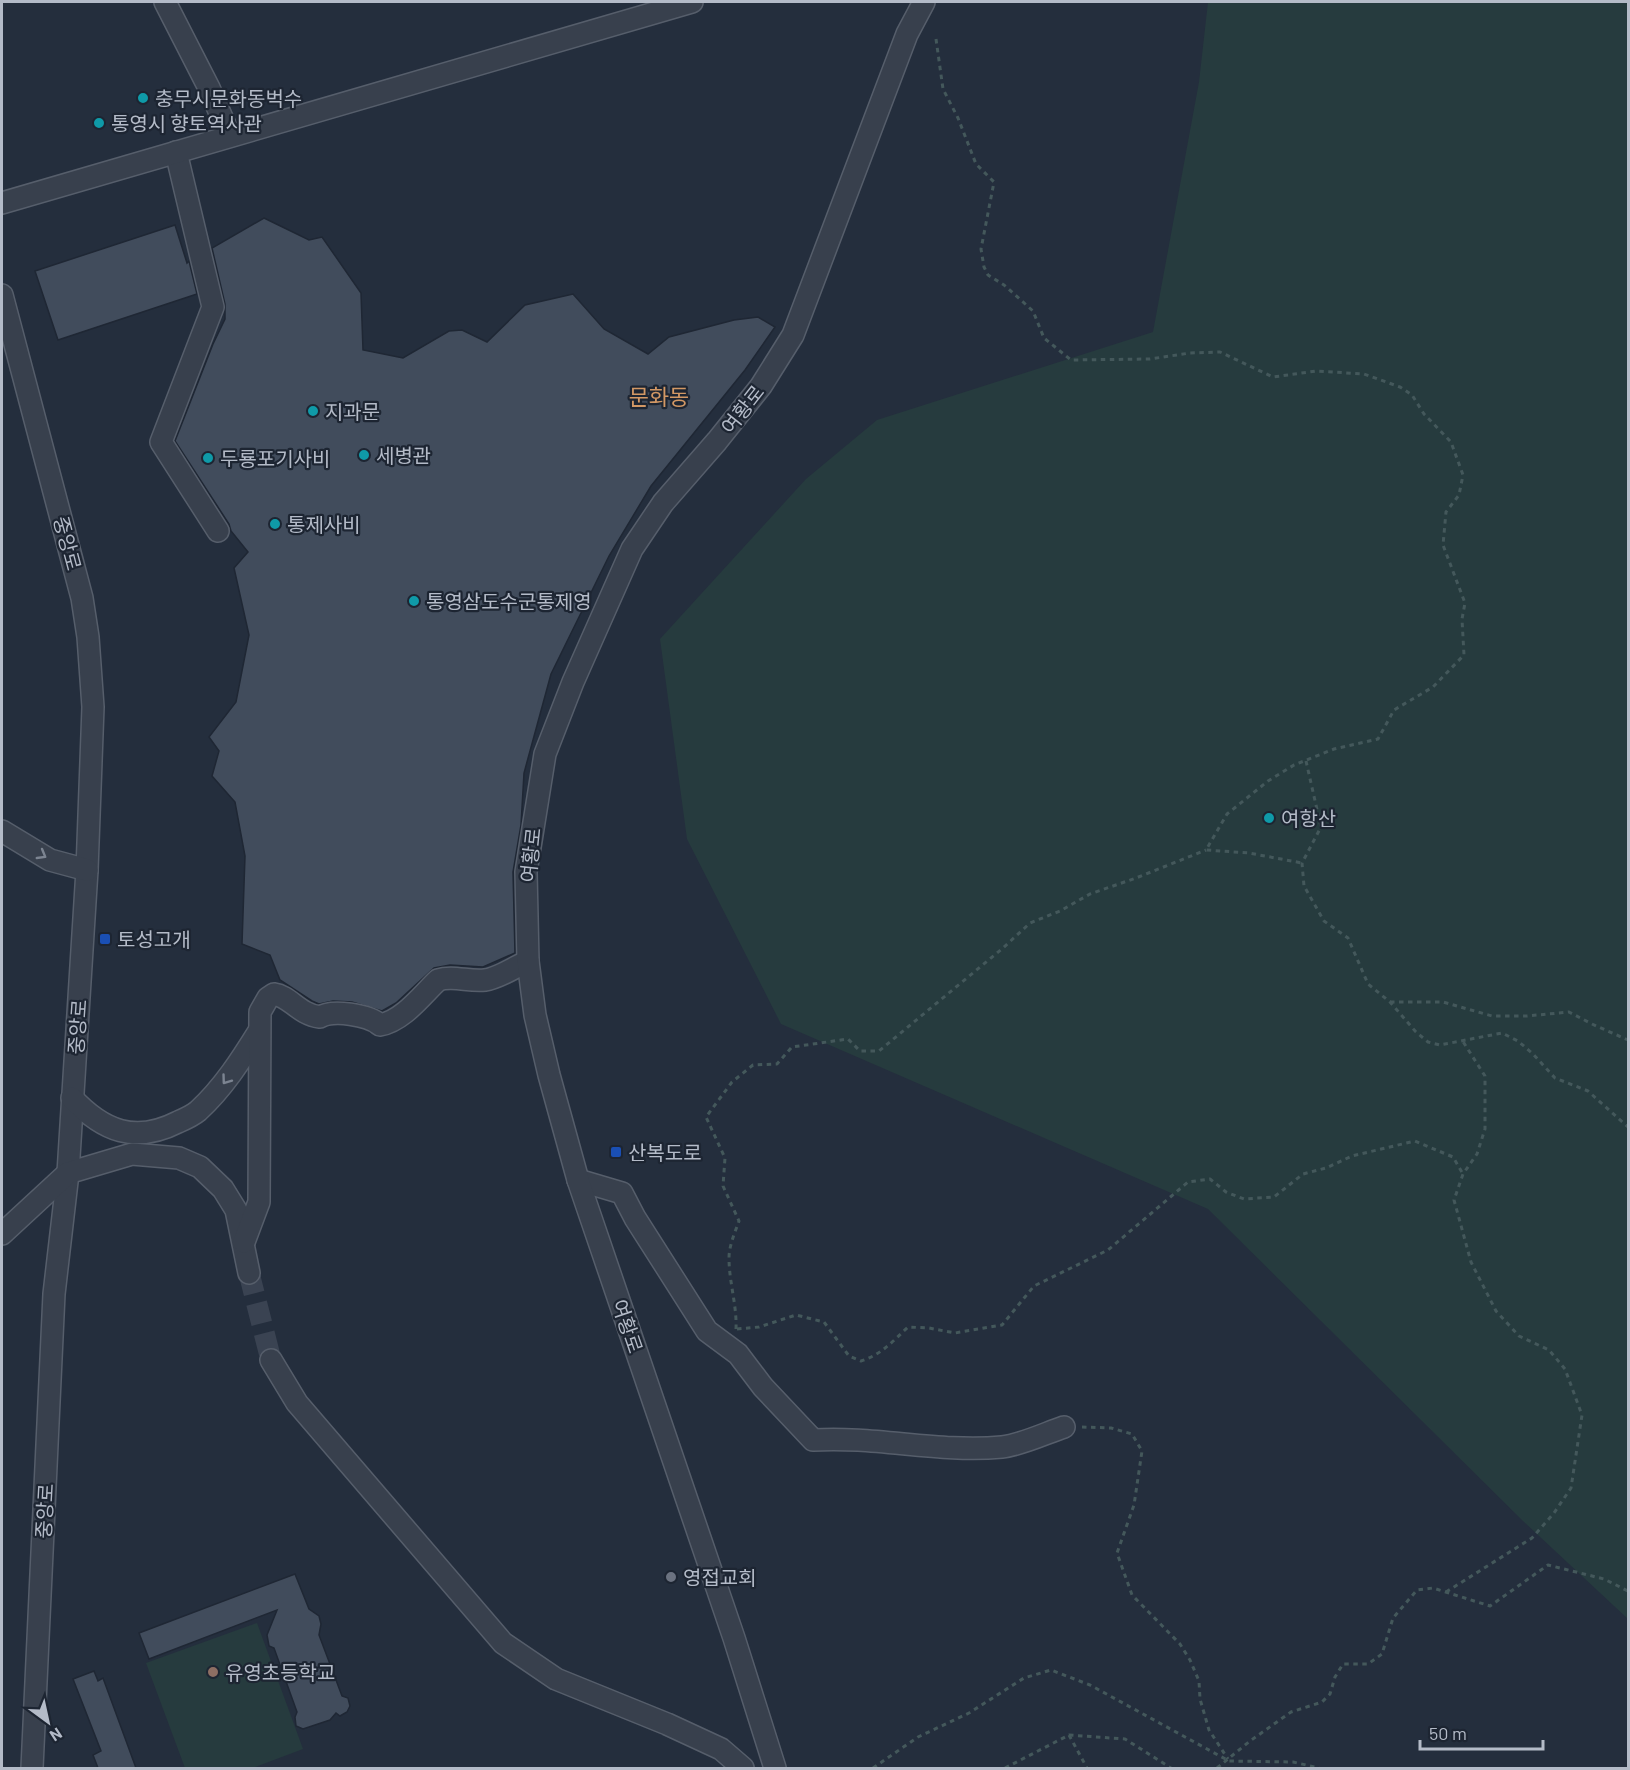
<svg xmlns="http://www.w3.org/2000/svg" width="1630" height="1770" font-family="Barlow,'Noto Sans KR',sans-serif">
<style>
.green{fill:#263b3e}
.building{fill:#414c5c;stroke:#1f2734;stroke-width:1.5}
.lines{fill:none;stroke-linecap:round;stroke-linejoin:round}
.minor-tunnel{stroke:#3a4352;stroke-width:21;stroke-dasharray:21 10;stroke-linecap:butt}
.minor-casing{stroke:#565e6b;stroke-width:24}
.path{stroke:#44585b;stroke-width:3;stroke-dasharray:4.5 4.5;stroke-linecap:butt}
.minor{stroke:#38404d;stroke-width:21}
.oneway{stroke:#7c8491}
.culture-dot{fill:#0f9aa8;stroke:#1d2532;stroke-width:2}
.transit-dot{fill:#1a4fb4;stroke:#1d2532;stroke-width:2}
.worship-dot{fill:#6b7280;stroke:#1d2532;stroke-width:2}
.education-dot{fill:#8d6e63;stroke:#1d2532;stroke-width:2}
.labels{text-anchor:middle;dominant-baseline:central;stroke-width:4.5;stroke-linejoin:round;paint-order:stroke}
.poi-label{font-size:20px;fill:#b4bbc8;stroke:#1d2532;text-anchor:start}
.street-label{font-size:20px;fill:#b4bbc8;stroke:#1d2532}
.quarter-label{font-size:22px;fill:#d29865;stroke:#1d2532}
</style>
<rect width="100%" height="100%" fill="#242e3d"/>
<g class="green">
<path d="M 1208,2 L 1628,2 L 1628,1619 L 1523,1521 L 1208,1209 L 781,1024 L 687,839 L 660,639 L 806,479 L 877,420 L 1153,332 L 1199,82 Z"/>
<path d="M 257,1623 L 303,1749 L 253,1768 L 185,1768 L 146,1663 Z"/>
</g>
<g class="building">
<path d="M 264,218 L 309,240 L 322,237 L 361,293 L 363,350 L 403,358 L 449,331 L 462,330 L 487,342 L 525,305 L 573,294 L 604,329 L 648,354 L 669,337 L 734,320 L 758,317 L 775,327 L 745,370 L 651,486 L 609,556 L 551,674 L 524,773 L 521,825 L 513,872 L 515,953 L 483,967 L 450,965 L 434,968 L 396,1003 L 382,1011 L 352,1002 L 333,1001 L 319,1004 L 312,1001 L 280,980 L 270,955 L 242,944 L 245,856 L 235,802 L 212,776 L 219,751 L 209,737 L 236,702 L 249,635 L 234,568 L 248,552 L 231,531 L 229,524 L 175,441 L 213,344 L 225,319 L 225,304 L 212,248 Z"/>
<path d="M 175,225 L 187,263 L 189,261 L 197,294 L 58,340 L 35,271 Z"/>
<path d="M 295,1574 L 309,1609 L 319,1616 L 321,1624 L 319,1635 L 342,1696 L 348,1698 L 350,1706 L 347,1712 L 340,1716 L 336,1713 L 330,1720 L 303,1729 L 296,1726 L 295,1717 L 297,1712 L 274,1648 L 269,1646 L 267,1635 L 277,1610 L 149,1659 L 139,1633 Z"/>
<path d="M 94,1671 L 98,1681 L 103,1678 L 136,1768 L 98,1768 L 93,1755 L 101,1751 L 73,1679 Z"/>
</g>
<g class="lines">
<path class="minor-tunnel" d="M 249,1273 L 271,1360"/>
<g class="minor-casing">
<g id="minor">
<path d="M 165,2 L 209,88 L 230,136"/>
<path d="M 176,152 L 213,307 L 161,442 L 218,531"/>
<path d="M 2,203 L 692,2"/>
<path d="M 2,295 L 82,598 L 88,637 L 93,707 L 87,870 L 68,1173 L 54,1294 L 32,1768"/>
<path d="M 2,831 L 50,860 L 87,870"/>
<path d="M 72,1098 C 103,1131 135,1144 178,1122 C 185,1119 192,1116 198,1111 C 223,1088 241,1060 259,1031"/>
<path d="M 578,1180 L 622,1193 L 635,1218 L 707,1331 L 738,1354 L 763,1387 L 813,1440 C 876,1436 939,1453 1002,1447 C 1021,1445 1046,1433 1064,1427"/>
<path d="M 2,1234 L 68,1173 L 132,1154 L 179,1158 L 200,1167 L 223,1189 L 236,1210 L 249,1273"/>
<path d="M 244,1242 L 259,1202 L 260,1012 L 268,998 L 274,994 C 290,996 298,1014 320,1017 C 332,1009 369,1015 380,1025 C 403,1021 422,995 438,980 C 453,975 469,982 485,980 C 499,978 515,967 528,961"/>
<path d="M 271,1360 L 297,1403 L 503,1643 L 556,1679 L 667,1724 L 721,1749 L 743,1768"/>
<path d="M 775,1768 L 734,1638 L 578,1180 L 549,1075 L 535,1015 L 528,961 L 526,872 L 545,754 L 573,682 L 632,549 L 663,503 L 717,441 L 761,386 L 793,335 L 907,34 L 924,2"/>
</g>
</g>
<g class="path">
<path d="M 936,39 L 943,89 L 958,118 L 976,164 L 994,182 L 981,249 L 984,267 L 988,275 L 1004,285 L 1033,311 L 1044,338 L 1071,360 L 1150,359 L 1190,353 L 1220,352 L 1273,377 L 1316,371 L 1364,374 L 1400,387 L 1412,395 L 1424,414 L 1451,442 L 1463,475 L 1459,495 L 1446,512 L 1443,545 L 1465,603 L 1462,619 L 1464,655 L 1433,687 L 1394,710 L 1378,739 L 1334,749 L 1294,765 L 1268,781 L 1227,814 L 1206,850 L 1249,853 L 1302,863"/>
<path d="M 1306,761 L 1321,827 L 1302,863 L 1304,886 L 1324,921 L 1348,938 L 1368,984 L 1390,1002 L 1416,1032 L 1428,1042 L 1440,1045 L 1502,1033 L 1518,1041 L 1533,1054 L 1555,1078 L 1588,1091 L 1628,1127"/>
<path d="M 1390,1002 L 1443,1002 L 1492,1016 L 1527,1016 L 1569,1012 L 1592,1024 L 1628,1040"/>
<path d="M 736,1329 C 737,1305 729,1282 729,1258 C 729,1246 735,1232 739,1221 L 723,1186 L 725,1158 L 706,1117 L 732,1082 L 753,1065 L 777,1064 L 792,1047 L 848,1039 L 860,1051 L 879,1051 L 1003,948 L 1030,923 L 1060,911 L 1090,894 L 1136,878 L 1206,850"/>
<path d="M 737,1329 L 759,1327 L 796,1315 L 824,1322 L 849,1356 L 861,1361 C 881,1355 893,1341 908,1327 L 929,1328 L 955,1333 L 1002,1325 L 1034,1286 L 1108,1250 L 1188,1182 L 1210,1179 L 1226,1192 L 1244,1199 L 1274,1197 L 1303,1174 L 1326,1168 L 1352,1156 L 1415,1141 L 1453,1157 L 1463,1174"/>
<path d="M 1082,1427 L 1111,1428 L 1132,1434 L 1142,1451 L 1134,1505 L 1117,1553 L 1132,1595 L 1180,1644 L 1190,1660 L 1199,1681 L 1200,1699 L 1209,1730 L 1228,1759"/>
<path d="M 1446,1592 L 1532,1538 L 1554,1513 L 1571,1488 L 1582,1415 L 1565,1369 L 1549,1350 L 1519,1336 L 1496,1311 L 1471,1262 L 1454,1200 L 1463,1174 L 1477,1154 L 1485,1129 L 1485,1076 L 1462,1040"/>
<path d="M 1069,1735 L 1087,1768"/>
<path d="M 873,1768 L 918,1737 L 969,1713 L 1024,1678 L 1051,1670 L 1090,1685 L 1229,1761 L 1293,1762 L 1319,1768"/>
<path d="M 1005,1768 L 1069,1735 L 1125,1739 L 1171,1768"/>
<path d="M 1217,1768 L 1250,1741 L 1291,1712 L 1322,1702 L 1330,1694 L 1335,1677 L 1343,1664 L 1368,1664 L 1382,1654 L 1393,1618 L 1417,1590 L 1433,1588 L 1490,1606 L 1548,1565 L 1604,1579 L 1628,1591"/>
</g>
<use href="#minor" class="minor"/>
</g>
<defs><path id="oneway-chevron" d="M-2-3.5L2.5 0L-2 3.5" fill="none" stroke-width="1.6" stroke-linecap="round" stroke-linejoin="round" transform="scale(1.5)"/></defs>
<g class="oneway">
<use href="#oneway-chevron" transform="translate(42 855) rotate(30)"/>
<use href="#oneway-chevron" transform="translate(226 1080) rotate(126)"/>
</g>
<g class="culture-dot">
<circle cx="143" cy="98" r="6"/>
<circle cx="99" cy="123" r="6"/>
<circle cx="313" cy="411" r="6"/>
<circle cx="364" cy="455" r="6"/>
<circle cx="208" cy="458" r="6"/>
<circle cx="275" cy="524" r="6"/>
<circle cx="414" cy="601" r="6"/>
<circle cx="1269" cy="818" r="6"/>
</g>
<g class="transit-dot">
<rect x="99" y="933" width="12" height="12" rx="3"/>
<rect x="610" y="1146" width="12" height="12" rx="3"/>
</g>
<circle class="worship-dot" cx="671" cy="1577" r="6"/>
<circle class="education-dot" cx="213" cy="1672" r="6"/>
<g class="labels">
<g class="poi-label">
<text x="155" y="98">충무시문화동벅수</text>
<text x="111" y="123">통영시 향토역사관</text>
<text x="325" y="411">지과문</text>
<text x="376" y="455">세병관</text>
<text x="220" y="458">두룡포기사비</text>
<text x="287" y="524">통제사비</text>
<text x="426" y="601">통영삼도수군통제영</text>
<text x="1281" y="818">여항산</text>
<text x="117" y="939">토성고개</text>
<text x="628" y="1152">산복도로</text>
<text x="683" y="1577">영접교회</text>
<text x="225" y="1672">유영초등학교</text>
</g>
<g class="street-label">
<text transform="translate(742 409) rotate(-52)">여황로</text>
<text transform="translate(68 543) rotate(75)">중앙로</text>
<text transform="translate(530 855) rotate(-84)">여황로</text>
<text transform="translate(77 1027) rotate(-86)">중앙로</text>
<text transform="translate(628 1326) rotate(71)">여황로</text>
<text transform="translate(44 1511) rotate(-87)">중앙로</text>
</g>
<g class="quarter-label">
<text x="659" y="396">문화동</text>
</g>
</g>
<rect width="1630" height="1770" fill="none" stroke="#b4bbc8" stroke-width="6"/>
<g transform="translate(48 1722) rotate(147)" stroke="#1d2532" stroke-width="4.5" paint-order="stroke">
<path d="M0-4.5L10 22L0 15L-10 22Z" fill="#b4bbc8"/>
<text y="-9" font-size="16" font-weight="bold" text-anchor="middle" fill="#b4bbc8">N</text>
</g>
<path d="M1420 1740v9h123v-9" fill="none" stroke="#b4bbc8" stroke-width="3"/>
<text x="1429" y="1740" font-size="18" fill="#b4bbc8" stroke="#1d2532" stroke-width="4.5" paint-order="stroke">50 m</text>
</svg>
